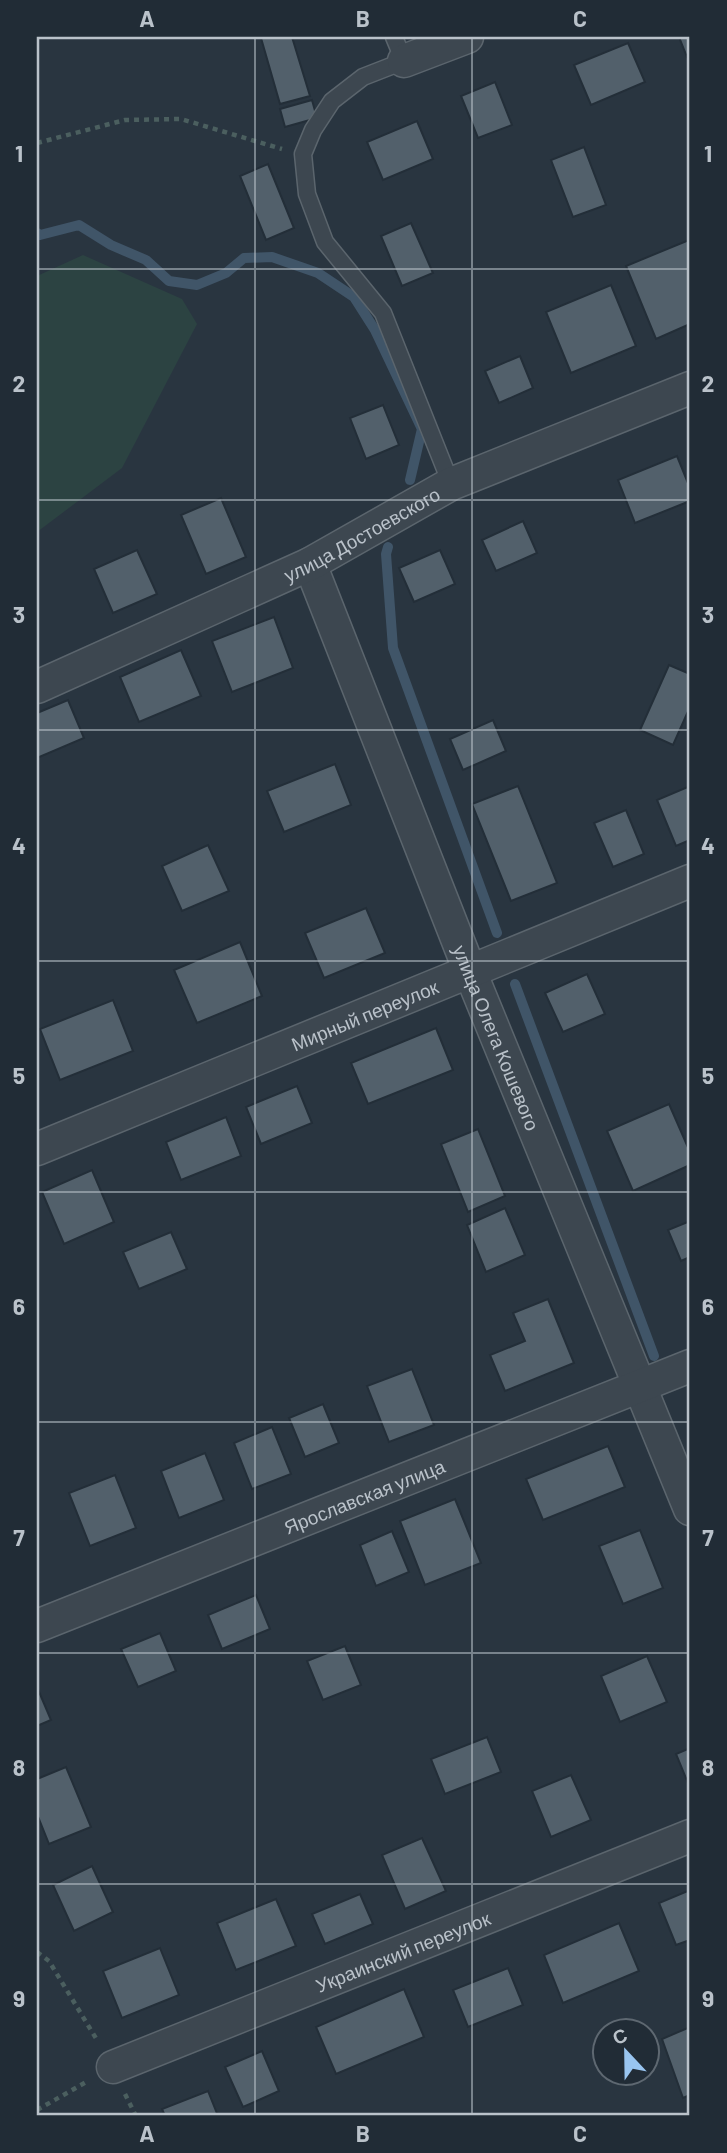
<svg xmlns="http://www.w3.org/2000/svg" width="727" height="2153" font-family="Barlow,sans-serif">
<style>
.green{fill:#2c4342}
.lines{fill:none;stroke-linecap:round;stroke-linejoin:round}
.stream{stroke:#405568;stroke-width:10}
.building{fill:#52606b;stroke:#232e38;stroke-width:2}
.lane-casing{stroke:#5b656d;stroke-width:19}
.street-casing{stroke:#5b656d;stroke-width:35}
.path{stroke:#4b5f5f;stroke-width:4.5;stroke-dasharray:5 5;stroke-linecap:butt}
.lane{stroke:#3d4750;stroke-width:16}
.street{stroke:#3d4750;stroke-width:32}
.grid{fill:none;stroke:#bac2ca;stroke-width:2;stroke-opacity:0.55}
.labels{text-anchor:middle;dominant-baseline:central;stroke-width:6;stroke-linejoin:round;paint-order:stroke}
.street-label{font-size:19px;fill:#bac2ca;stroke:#212c36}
.neatline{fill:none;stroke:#bac2ca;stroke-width:2.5}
.grid-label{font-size:23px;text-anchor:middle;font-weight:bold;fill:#bac2ca}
</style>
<rect width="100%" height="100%" fill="#293540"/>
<path class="green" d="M 83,255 L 182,299 L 197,324 L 122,468 L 37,532 L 37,276 Z"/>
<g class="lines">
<g class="stream">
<path d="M 37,233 L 40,235 L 79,225 L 111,245 L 146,260 L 169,281 L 197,285 L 226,273 L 244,258 L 272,257 L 318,273 L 354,297 L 375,330 L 422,429 L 410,480"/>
<path d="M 388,547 L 386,554 L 393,648 L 497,933"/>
<path d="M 515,984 L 654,1356"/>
</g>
</g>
<g class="building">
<path d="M 292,37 L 310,96 L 280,104 L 261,38 Z"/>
<path d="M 679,37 L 690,37 L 690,55 L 687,57 Z"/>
<path d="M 628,43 L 645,82 L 591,105 L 574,65 Z"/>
<path d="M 495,82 L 512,125 L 478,138 L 461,96 Z"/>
<path d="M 312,100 L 317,118 L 285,127 L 280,109 Z"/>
<path d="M 417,121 L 433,159 L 383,180 L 367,142 Z"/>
<path d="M 584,147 L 606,205 L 573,217 L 551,160 Z"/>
<path d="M 268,164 L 294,228 L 266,240 L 240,176 Z"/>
<path d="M 411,223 L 433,273 L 402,286 L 381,236 Z"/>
<path d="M 689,240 L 690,324 L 656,339 L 626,266 Z"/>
<path d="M 611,285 L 636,346 L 571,373 L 546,312 Z"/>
<path d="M 520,356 L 533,388 L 499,403 L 485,371 Z"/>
<path d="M 383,405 L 399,445 L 366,459 L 350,418 Z"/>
<path d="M 677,456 L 690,488 L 690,501 L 635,523 L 618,480 Z"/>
<path d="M 221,498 L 246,557 L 206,574 L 181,515 Z"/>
<path d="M 523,521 L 537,553 L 496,571 L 482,540 Z"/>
<path d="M 137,550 L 157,594 L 113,613 L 94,569 Z"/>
<path d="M 440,550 L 455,584 L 414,602 L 399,568 Z"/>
<path d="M 274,617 L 293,668 L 232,692 L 212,641 Z"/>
<path d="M 181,650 L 201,696 L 139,722 L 120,677 Z"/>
<path d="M 669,665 L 690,674 L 690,707 L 673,745 L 640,730 Z"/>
<path d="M 68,700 L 84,738 L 37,758 L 37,713 Z"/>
<path d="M 493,720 L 506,751 L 463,770 L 450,739 Z"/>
<path d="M 335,764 L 351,805 L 284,832 L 267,791 Z"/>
<path d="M 518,786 L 557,883 L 511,901 L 472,804 Z"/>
<path d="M 690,786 L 690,840 L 676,846 L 657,800 Z"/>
<path d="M 626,810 L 644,854 L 613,867 L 594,823 Z"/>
<path d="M 208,845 L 229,891 L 182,911 L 162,866 Z"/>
<path d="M 366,908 L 385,953 L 324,978 L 305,933 Z"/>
<path d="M 240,942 L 262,996 L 197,1023 L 174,970 Z"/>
<path d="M 587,974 L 605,1014 L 563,1032 L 545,993 Z"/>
<path d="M 113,1000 L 133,1051 L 60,1080 L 40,1029 Z"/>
<path d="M 436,1028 L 453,1070 L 368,1104 L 351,1063 Z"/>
<path d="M 297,1086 L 312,1123 L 261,1144 L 246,1107 Z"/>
<path d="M 669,1104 L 690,1152 L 690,1165 L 633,1191 L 607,1131 Z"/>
<path d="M 226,1117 L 241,1156 L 181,1180 L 166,1142 Z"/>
<path d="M 478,1129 L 505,1196 L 468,1212 L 441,1144 Z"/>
<path d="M 92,1170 L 114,1222 L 64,1244 L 42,1192 Z"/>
<path d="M 505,1208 L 525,1255 L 486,1272 L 467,1225 Z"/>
<path d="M 690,1221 L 690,1257 L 681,1261 L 668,1230 Z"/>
<path d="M 171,1232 L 187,1269 L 139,1289 L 123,1252 Z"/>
<path d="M 548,1299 L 574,1363 L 505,1391 L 490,1355 L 525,1341 L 513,1313 Z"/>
<path d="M 412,1369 L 434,1425 L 389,1442 L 367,1386 Z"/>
<path d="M 323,1404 L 339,1443 L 305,1457 L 289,1418 Z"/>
<path d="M 272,1427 L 291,1474 L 252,1489 L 234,1443 Z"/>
<path d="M 608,1446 L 625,1487 L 543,1520 L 526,1479 Z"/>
<path d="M 205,1453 L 224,1500 L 179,1518 L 161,1471 Z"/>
<path d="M 115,1475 L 136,1528 L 90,1546 L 69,1493 Z"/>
<path d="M 455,1499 L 481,1563 L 425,1585 L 400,1521 Z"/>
<path d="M 640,1530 L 663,1588 L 623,1604 L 599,1546 Z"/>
<path d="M 392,1531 L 409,1572 L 376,1586 L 360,1545 Z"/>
<path d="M 256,1595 L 270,1629 L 222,1649 L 208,1615 Z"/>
<path d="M 160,1633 L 176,1671 L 138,1687 L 121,1649 Z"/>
<path d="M 345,1646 L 361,1685 L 323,1700 L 307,1661 Z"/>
<path d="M 647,1656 L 667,1702 L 620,1722 L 601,1676 Z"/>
<path d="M 37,1687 L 51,1720 L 37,1726 Z"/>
<path d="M 487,1737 L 501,1772 L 445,1794 L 431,1759 Z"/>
<path d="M 690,1748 L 690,1788 L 676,1754 Z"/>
<path d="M 66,1767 L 91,1827 L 49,1844 L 37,1814 L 37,1779 Z"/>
<path d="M 571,1775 L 591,1820 L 551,1837 L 532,1791 Z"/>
<path d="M 422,1838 L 446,1891 L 405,1909 L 382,1855 Z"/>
<path d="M 92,1866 L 113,1912 L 74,1931 L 53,1885 Z"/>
<path d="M 690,1890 L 690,1940 L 676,1945 L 659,1903 Z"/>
<path d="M 360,1894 L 373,1924 L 325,1944 L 312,1914 Z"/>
<path d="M 276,1899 L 296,1946 L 236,1970 L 217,1923 Z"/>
<path d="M 619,1923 L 639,1971 L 563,2003 L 544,1955 Z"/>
<path d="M 160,1948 L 179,1995 L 122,2018 L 103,1971 Z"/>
<path d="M 508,1968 L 523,2005 L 468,2027 L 453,1990 Z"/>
<path d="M 404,1989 L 424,2037 L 336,2074 L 316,2027 Z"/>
<path d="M 690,2027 L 690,2095 L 683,2098 L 662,2039 Z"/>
<path d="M 262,2051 L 279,2091 L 243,2107 L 225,2067 Z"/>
<path d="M 208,2091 L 218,2116 L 165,2116 L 162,2109 Z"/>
</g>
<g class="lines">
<g class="lane-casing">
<path id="lane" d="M 394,37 L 404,61 L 363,77 L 332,101 L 313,130 L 303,154 L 307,194 L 325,242 L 383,313 L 451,484"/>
</g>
<g class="street-casing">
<g id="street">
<path d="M 404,61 L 467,37"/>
<path id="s1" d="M 310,564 L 471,974 L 690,1509"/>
<path id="s2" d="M 37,687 L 310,564 L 451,484 L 690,388"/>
<path id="s3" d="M 37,1149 L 690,881"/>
<path id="s4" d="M 37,1626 L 690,1366"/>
<path id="s5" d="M 113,2067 L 690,1836"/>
</g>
</g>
<g class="path">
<path d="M 37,143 L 125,120 L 181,119 L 282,149"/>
<path d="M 37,1952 L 49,1961 L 97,2040"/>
<path d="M 125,2094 L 136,2116"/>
<path d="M 37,2110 L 88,2081"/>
</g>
<use href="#lane" class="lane"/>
<use href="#street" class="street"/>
</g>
<path class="grid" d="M 255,37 L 255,2116M 472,37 L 472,2116M 37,269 L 690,269M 37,500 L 690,500M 37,730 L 690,730M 37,961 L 690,961M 37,1192 L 690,1192M 37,1422 L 690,1422M 37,1653 L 690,1653M 37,1884 L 690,1884"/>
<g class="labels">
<g class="street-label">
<text stroke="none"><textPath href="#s2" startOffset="359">улица Достоевского</textPath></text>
<text stroke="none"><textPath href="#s3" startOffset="354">Мирный переулок</textPath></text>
<text stroke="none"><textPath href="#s1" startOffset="509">улица Олега Кошевого</textPath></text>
<text stroke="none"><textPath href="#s4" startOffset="352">Ярославская улица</textPath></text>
<text stroke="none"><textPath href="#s5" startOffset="312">Украинский переулок</textPath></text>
</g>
</g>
<rect width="727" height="2153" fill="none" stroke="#212c36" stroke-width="77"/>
<g transform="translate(626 2052) rotate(338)"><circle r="33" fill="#212c36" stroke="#5e6871" stroke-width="2"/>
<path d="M0-5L12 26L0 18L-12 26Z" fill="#99c5f0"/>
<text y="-10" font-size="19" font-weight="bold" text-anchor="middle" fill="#bac2ca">С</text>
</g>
<rect x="38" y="38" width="650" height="2076" class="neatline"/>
<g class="grid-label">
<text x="147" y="27">A</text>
<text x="363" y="27">B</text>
<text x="580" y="27">C</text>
<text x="19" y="162">1</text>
<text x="708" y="162">1</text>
<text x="19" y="392">2</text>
<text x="708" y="392">2</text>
<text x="19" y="623">3</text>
<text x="708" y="623">3</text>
<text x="19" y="854">4</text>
<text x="708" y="854">4</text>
<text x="19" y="1084">5</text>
<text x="708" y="1084">5</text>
<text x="19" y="1315">6</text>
<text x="708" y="1315">6</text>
<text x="19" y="1546">7</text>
<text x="708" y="1546">7</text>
<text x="19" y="1776">8</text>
<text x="708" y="1776">8</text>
<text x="19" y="2007">9</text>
<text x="708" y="2007">9</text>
<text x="147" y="2142">A</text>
<text x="363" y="2142">B</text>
<text x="580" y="2142">C</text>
</g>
</svg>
